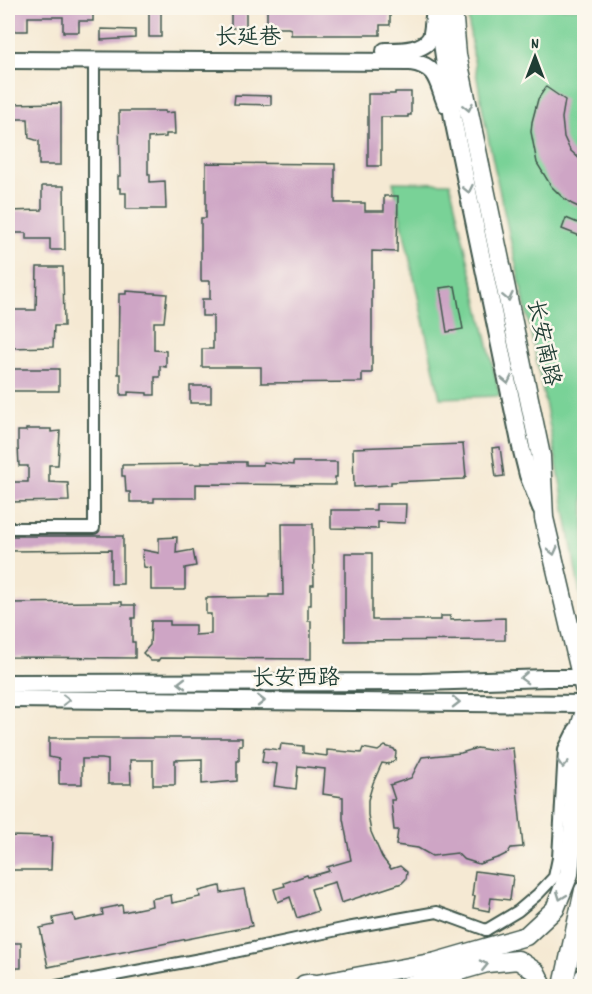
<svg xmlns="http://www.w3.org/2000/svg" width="592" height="994" font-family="Dekko,'LXGW WenKai TC',sans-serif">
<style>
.green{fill:#79d297;stroke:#4c8866;stroke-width:1.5}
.building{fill:#cea5c5}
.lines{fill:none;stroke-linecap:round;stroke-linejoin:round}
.street-casing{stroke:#3f574c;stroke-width:14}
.secondary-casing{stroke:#3f574c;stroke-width:20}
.primary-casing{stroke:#3f574c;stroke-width:21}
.highway-casing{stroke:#3f574c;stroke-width:24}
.street{stroke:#fff;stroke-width:10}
.secondary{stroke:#fff;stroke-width:16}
.primary{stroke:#fff;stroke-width:18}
.highway{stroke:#fff;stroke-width:21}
.oneway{stroke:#8f9e9a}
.labels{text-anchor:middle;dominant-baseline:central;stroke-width:5;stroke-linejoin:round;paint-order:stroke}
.street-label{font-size:22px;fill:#1f3d34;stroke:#fbf7ec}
</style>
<rect width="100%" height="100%" fill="#fbf7ec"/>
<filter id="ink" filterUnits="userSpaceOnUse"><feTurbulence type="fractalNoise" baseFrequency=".0167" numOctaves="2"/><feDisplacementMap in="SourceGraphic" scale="12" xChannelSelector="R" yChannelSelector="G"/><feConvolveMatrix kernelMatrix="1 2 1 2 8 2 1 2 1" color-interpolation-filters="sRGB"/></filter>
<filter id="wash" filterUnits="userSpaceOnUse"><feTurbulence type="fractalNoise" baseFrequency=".008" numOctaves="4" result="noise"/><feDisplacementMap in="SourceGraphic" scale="24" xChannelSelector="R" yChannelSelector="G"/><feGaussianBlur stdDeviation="1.35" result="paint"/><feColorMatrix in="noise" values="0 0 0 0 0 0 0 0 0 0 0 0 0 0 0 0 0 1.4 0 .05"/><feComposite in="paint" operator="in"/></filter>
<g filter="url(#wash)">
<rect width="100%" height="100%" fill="#f5e9d3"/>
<g class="green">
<path d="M 467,8 L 584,8 L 584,618 C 566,514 548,409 525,306 C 504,207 478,108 467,8 Z"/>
<path d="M 393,182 L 450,183 L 500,396 L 440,398 Z"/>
</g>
<g id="blocks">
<g class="building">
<path d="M 8,8 L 93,8 L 93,21 L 79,21 L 79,32 L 63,32 L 63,17 L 28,17 L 28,31 L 8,31 Z"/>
<rect x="149" y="8" width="12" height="29"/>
<rect x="231" y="8" width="15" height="20"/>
<path d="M 267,8 L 390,8 L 390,25 L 380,25 L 380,35 L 291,35 L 291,29 L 288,28 L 267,28 Z"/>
<path d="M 101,29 L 135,30 L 135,38 L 101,40 Z"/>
<path d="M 546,87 L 565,100 L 562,118 L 564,137 L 570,150 L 585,164 L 585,210 L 572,204 L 561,196 L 551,186 L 537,163 L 531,132 L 532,122 L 538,99 Z"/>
<path d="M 395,92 L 411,92 L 411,115 L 408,115 L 408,117 L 381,117 L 381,166 L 368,166 L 368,94 L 395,94 Z"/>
<path d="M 235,95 L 271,96 L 271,105 L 234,104 Z"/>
<path d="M 61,103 L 61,165 L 39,165 L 39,141 L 29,138 L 28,119 L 8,119 L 8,104 Z"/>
<path d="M 119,111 L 165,111 L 165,113 L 174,112 L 175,134 L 166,134 L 166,137 L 148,138 L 148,174 L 150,174 L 150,182 L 165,181 L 166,209 L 126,209 L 126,193 L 120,193 L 120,188 L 118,188 L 118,176 L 120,176 Z"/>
<path d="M 206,163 L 335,164 L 335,203 L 365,203 L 365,211 L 384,211 L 384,196 L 398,196 L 397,252 L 372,251 L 372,373 L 362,373 L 362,382 L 261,383 L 261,367 L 202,367 L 202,349 L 213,349 L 213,316 L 202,316 L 202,299 L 210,299 L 210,281 L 201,281 L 201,218 L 206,218 Z"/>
<path d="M 42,186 L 64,186 L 65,250 L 50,250 L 50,239 L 26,239 L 26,233 L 9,233 L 9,211 L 42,210 Z"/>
<path d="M 566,218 L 585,226 L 585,238 L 562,229 Z"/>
<path d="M 37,267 L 63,267 L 64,326 L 54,326 L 53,347 L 8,348 L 8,310 L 36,310 Z"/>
<path d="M 455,286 L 463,329 L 447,332 L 440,288 Z"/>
<path d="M 126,291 L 167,294 L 164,322 L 154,322 L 154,350 L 166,351 L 166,367 L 160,366 L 160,377 L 155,377 L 155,395 L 147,395 L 147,393 L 128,392 L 128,395 L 121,395 L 121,374 L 118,374 L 119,294 L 126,294 Z"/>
<rect x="8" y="369" width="51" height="22"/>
<rect x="190" y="386" width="21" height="17"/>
<path d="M 26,429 L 51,429 L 51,432 L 60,431 L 58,465 L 49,465 L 49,482 L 68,483 L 69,501 L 8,502 L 8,482 L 28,482 L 28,466 L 19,466 L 18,446 L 18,431 L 26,431 Z"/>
<path d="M 463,444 L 466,476 L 464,479 L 391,482 L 391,485 L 354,487 L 353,448 Z"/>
<path d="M 500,447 L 504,476 L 496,477 L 492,448 Z"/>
<path d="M 202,462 L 246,462 L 246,465 L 263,465 L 263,462 L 293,465 L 293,462 L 337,462 L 337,477 L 335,477 L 335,485 L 196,484 L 196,498 L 154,498 L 154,502 L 130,502 L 130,492 L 126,492 L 125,476 L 122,476 L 122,465 L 202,464 Z"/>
<path d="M 376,504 L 406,504 L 405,523 L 378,522 L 378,529 L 331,528 L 331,510 L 376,510 Z"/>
<path d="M 282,524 L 313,524 L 314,585 L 311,585 L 311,605 L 308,605 L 308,621 L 311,621 L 311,659 L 160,658 L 158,661 L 151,661 L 143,653 L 150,645 L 151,621 L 170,621 L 170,625 L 195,625 L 195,635 L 211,634 L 211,614 L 206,614 L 206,598 L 269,597 L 269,595 L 283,595 Z"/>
<path d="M 8,536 L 123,536 L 123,584 L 111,584 L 111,550 L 8,551 Z"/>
<path d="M 177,537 L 176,553 L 193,550 L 196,566 L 185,568 L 185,590 L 151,590 L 151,568 L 144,567 L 142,557 L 143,550 L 159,553 L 159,538 Z"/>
<path d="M 345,553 L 372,553 L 372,620 L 441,620 L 441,616 L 450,616 L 450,620 L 505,618 L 505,640 L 345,641 Z"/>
<path d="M 95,602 L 122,602 L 122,605 L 135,605 L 135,618 L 132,618 L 132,642 L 135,642 L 135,658 L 8,657 L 9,603 Z"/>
<path d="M 49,738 L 242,738 L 242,745 L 239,745 L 239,761 L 237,761 L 237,781 L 202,784 L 202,759 L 175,760 L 175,785 L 153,785 L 153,760 L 130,760 L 131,784 L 108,784 L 108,760 L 101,759 L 82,759 L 82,784 L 59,784 L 59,759 L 49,757 Z"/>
<path d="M 281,744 L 303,746 L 303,753 L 327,756 L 327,750 L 361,753 L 363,748 L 378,751 L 385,746 L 394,749 L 396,752 L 395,760 L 388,764 L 382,763 L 373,783 L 368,800 L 368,815 L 371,832 L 382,857 L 391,869 L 400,866 L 407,872 L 406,879 L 402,883 L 341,903 L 335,882 L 311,889 L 318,911 L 297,918 L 290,897 L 278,902 L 274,889 L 285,886 L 284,883 L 307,875 L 308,877 L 329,871 L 327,867 L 351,860 L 343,819 L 343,797 L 323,794 L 325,769 L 298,766 L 296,789 L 274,786 L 277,764 L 262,762 L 264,748 L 280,750 Z"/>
<path d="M 477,748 L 490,750 L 513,748 L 523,847 L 511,848 L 508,853 L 500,857 L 479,864 L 463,859 L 457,853 L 432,856 L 418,848 L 396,845 L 398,830 L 394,830 L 391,800 L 395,800 L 390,785 L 411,778 L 422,757 L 461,753 Z"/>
<path d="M 8,836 L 52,837 L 51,870 L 8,870 Z"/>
<path d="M 475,871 L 513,876 L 510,900 L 491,898 L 489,911 L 473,908 L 475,896 L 472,896 Z"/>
<path d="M 220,886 L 221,893 L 244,889 L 252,926 L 48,967 L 40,928 L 54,925 L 53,918 L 73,914 L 75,921 L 103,915 L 102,909 L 122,905 L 123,912 L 152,906 L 151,899 L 171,895 L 172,903 L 200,897 L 199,891 Z"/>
<rect x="8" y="943" width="13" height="25"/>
</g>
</g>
</g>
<g filter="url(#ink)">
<use href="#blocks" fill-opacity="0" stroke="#3f574c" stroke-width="1.5"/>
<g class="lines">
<g class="street-casing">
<g id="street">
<path d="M 8,528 L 94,528 L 94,60"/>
<path d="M 486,930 L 518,911 L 538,894 L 554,877 L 558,858 L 564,749 L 574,729"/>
<path d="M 57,986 L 211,957 L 347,928 L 437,912 L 486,930"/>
</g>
</g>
<g class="secondary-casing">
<g id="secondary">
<path d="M 437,8 L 453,119 L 521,447 L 528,475 L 541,508"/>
<path d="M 385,51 C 398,51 424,52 431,37 C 433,31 433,23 434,17"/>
<path d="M 8,60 L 411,62 C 438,66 437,82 446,104"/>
<path d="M 8,683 L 422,682 L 546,678 L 584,678"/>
<path d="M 8,699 L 584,704"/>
</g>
</g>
<g class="primary-casing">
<g id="primary">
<path d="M 453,8 L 457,55 L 541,456 L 544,518 L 584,688"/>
<path d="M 312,985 L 436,962 L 526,936 L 555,909 L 569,874 L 573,833 L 577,737 L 584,714"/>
<path d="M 407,986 L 487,963 L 518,960 L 536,972 L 543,986"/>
<path d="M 563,986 L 584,890"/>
<path d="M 582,986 L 584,977"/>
</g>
</g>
<g class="highway-casing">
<path id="highway" d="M 305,986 L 312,985"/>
</g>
<use href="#street" class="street"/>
<use href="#secondary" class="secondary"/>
<use href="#primary" class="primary"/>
<use href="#highway" class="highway"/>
</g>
<defs><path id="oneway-chevron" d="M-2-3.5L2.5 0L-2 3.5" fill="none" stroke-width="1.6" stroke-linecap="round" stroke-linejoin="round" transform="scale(1.5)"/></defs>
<g class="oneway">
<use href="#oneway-chevron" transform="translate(468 107) rotate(78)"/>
<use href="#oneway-chevron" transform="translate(468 189) rotate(78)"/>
<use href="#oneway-chevron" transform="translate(508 297) rotate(78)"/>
<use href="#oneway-chevron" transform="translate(507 380) rotate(78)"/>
<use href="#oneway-chevron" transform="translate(553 551) rotate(76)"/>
<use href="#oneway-chevron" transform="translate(524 678) rotate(178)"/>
<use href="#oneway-chevron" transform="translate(182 683) rotate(180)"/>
<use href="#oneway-chevron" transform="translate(66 700)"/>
<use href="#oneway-chevron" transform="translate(261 701)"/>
<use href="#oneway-chevron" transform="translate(456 702) rotate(1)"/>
<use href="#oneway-chevron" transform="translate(563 764) rotate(93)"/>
<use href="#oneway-chevron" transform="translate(561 896) rotate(111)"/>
<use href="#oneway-chevron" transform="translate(484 965) rotate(-13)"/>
</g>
</g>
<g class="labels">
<g class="street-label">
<text x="248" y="38">长延巷</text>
<text transform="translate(542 343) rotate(78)">长安南路</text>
<text x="296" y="679">长安西路</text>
</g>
</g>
<rect width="592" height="994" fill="none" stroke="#fbf7ec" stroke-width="30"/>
<g transform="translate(535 57)" stroke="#fbf7ec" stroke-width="4.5" paint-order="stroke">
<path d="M0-4.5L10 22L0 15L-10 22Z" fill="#1f3d34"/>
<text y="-9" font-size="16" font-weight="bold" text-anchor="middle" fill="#1f3d34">N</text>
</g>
</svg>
